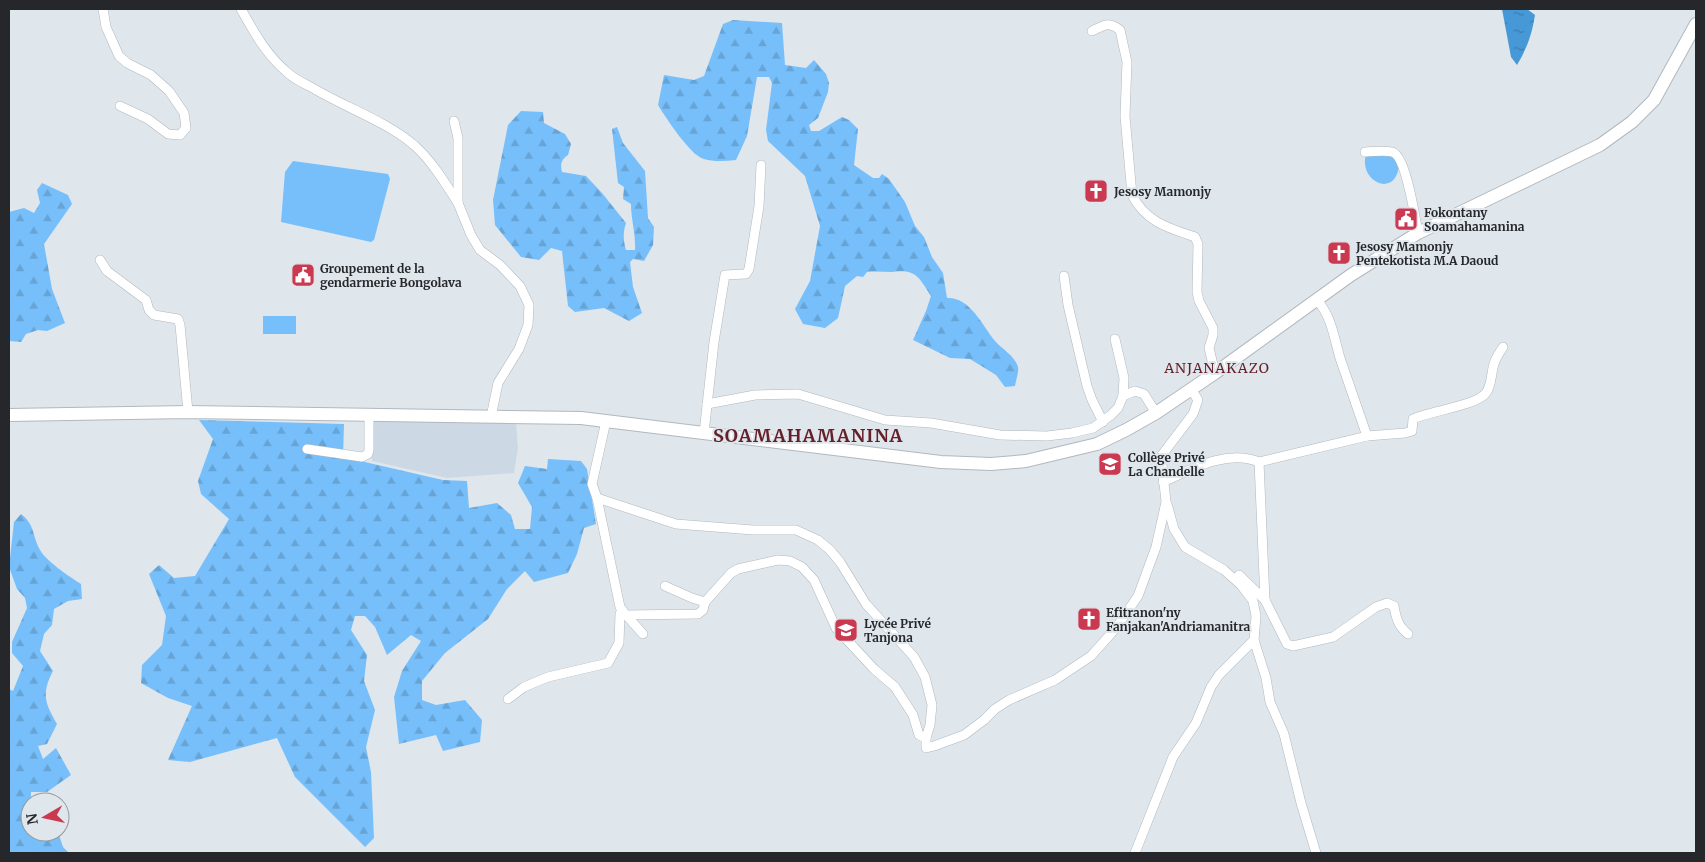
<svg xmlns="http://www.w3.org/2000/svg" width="1705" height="862" font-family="Merriweather,serif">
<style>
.built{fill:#ccd9e4}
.green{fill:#77bffa}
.forest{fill:url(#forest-firs)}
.water{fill:url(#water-ripples)}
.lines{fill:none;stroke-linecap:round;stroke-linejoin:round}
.minor-casing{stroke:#b1b8be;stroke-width:10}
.secondary-casing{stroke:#b1b8be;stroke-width:14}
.minor{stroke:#fff;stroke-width:9}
.secondary{stroke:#fff;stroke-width:12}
.labels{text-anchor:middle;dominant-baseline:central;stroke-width:4;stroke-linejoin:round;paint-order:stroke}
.poi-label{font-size:12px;font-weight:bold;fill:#25272a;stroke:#dfe6ec;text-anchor:start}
.neighbourhood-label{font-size:14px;letter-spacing:1px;fill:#651f28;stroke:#dfe6ec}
.district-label{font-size:18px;font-weight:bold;letter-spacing:1px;fill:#651f28;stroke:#dfe6ec}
</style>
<defs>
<pattern id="forest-firs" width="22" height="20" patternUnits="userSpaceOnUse" patternTransform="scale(1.25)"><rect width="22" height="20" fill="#77bffa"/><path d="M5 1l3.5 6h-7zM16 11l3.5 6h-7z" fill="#67a4d6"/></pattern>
<pattern id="water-ripples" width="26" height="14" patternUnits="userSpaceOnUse" patternTransform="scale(1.25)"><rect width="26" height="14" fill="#4698d7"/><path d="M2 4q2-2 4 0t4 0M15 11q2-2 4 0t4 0" fill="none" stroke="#3a7caf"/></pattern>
</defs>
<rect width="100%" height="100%" fill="#dfe6ec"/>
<path class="built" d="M 373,418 L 516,422 L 518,448 L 514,473 L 447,478 L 372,461 Z"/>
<g class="green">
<path d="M 1366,154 L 1391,154 L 1399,165 C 1396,199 1358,182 1366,154 Z"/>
<path d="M 293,161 L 388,174 L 390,179 L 374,240 L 371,242 L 281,222 L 285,172 Z"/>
<rect x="263" y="316" width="33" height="18"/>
</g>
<g class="forest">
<path d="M 733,20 L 782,23 L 785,65 L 806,68 L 814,60 L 826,74 L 829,83 L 828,92 L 818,118 L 809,125 L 811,131 L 819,131 L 842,117 L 849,120 L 858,129 L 854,165 L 873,178 L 879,178 L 882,174 L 889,179 L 905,202 L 915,226 L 924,237 L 932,257 L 943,273 L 947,298 C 970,297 982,325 995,341 C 1002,349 1015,356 1018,367 C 1019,372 1016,380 1015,386 L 1005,387 L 996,375 L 970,359 L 950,358 L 913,340 L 926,311 L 931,296 C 918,276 916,269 891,272 C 883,272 875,271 867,272 L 863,277 L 857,276 L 845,286 L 838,318 L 825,328 L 803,324 L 795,309 L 810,281 L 820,226 L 805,176 L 768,141 L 766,130 L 772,83 L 769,77 L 757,77 L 747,136 L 736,160 C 725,161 714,162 704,159 C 690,155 666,118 658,105 L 664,75 L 694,80 L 704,76 L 723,24 Z"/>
<path d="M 521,111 L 543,112 L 544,123 L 565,134 L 571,144 L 568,155 C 561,160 560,164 562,172 L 586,176 L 602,193 L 626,223 C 623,232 623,240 626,250 L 635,250 C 636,234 631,220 631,204 L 623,199 L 624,187 L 618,183 L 612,129 L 617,127 L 623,143 L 645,171 L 648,218 L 654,227 L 653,245 L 644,261 L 633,259 L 630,262 L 633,287 L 642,313 L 629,321 L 604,308 L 575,312 L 568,306 L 562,251 L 551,248 L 539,260 L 521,257 L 495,225 L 493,200 L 508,125 Z"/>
<path d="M 42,183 L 68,195 L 72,204 L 44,244 L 52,289 L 65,323 L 47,331 L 38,330 L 26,334 L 21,342 L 9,341 L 9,212 L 24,208 L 34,213 L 40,203 L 37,190 Z"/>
<path d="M 199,420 L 344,424 L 343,457 L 443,480 L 467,481 L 469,508 L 497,503 L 511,515 L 515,529 L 530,529 L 532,507 L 518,483 L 525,466 L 547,469 L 548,459 L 581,461 L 587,469 L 596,524 L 584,528 L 577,554 L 568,573 L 534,582 L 525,571 L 507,589 L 488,619 L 445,653 L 422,681 L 422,700 L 436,705 L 465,700 L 482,720 L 480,742 L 443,751 L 436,735 L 399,744 L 394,697 L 402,671 L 421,641 L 411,635 L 387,655 L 375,627 L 365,616 L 355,616 L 351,630 L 367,655 L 364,681 L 375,710 L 366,747 L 371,772 L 374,838 L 365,847 L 295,777 L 277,738 L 190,762 L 168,760 L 192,706 L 168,698 L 141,683 L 142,665 L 162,645 L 166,616 L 149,574 L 159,565 L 174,578 L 195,576 L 229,519 L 201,494 L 198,481 L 213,439 Z"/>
<path d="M 21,514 C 35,525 32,534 39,548 C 44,560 70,577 81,584 L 82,599 L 68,601 L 54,609 L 52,625 L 44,634 L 40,651 L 53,671 C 41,694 45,703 57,724 L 47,744 L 38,746 L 43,759 L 56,748 L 71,775 L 47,792 L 31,792 L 30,832 L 58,832 L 63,847 L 69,853 L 9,853 L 9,689 L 13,691 L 23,666 L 12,653 L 12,642 L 27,608 L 25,598 L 17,589 L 9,567 L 14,522 Z"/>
</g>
<path class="water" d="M 1502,9 L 1527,9 L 1535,15 C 1532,34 1527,48 1517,65 L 1511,57 Z"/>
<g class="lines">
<g class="minor-casing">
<g id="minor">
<path d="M 103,9 L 106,27 L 119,56 L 127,63 L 151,75 L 169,91 L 184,113 L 186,128 L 180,135 L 168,134 L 148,119 L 120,106"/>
<path d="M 241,9 C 254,32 266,55 288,73 C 294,79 303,83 311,87 C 344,107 384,120 414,145 C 432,161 445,183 458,203"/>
<path d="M 1092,31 C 1105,25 1108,21 1120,30 L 1127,62 L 1125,116 L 1132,195 C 1146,222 1168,228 1195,237 L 1198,244 L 1197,292 L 1199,301 L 1213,328 L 1213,335 L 1209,348 L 1215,373"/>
<path d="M 454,121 L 458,138 L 458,203 L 471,235 L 480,250 L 500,265 L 520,286 L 529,305 L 528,325 L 519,349 L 498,383 L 491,417"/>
<path d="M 1365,152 C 1373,152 1384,150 1392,152 C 1406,155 1415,218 1418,233"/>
<path d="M 100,260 L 107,271 L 146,300 L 149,310 L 154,315 L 178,319 L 180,325 L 188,412"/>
<path d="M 1064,276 L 1068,305 L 1087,386 L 1092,400 L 1103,422"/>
<path d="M 1317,300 C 1332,317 1334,338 1340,358 C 1349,384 1358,410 1367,436"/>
<path d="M 1115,339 L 1124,378 L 1123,396"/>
<path d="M 707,404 L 755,395 L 798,394 L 885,420 L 931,423 L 1000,435 L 1047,436 L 1072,433 L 1093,428 L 1111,415 L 1118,408 L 1123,396 L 1135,391 L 1144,394 L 1156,413"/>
<path d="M 606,421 L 592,484 L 597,498 L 620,607 L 626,615 L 698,614 L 703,610 L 705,602"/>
<path d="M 704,433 L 714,342 L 725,275 L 746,274 L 749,269 L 759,206 L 761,165"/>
<path d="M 307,449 L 362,457 L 368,454 L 369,450 L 369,415"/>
<path d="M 1259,462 L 1265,600"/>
<path d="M 1163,482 C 1192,469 1227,449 1259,462 L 1367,436 L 1405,433 L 1412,431 L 1413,419 C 1429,411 1476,406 1486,393 C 1492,385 1491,373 1494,364 C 1496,357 1500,352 1503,347"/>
<path d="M 597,498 L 676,524 L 753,530 L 796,530 L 818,540 L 830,550 L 840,562 L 866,604 L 914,657 L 925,677 L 932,705 L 930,725 L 926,738 L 926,748 L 934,746 L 964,735 L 984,720 L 995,709 L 1009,700 L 1055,680 L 1091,656 L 1116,628 L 1138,596 L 1156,547 L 1166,502 L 1162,464 L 1162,455 L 1193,414 L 1198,400 L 1191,389"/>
<path d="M 1167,504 L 1174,529 L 1185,547 L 1224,570 L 1241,585 L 1253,601 L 1256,616 L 1254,640 L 1266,678 L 1270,702 L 1284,734 L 1301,803 L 1316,853"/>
<path d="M 1239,575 L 1265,600 L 1287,644 L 1293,646 L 1333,637 L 1376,607 L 1387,603 L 1394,606 C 1396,618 1398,626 1408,634"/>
<path d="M 665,586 L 692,598 L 705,602 L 731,573 L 738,569 L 778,560 L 790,561 L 802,567 L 814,580 L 836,628 L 874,669 L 895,687 L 913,715 L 919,735 L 926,738"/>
<path d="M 626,615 L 643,634"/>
<path d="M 508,699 L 524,687 L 548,677 L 608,663 L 619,643 L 620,614 L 622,610"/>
<path d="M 1135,853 L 1173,757 L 1196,723 L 1211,687 L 1219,675 L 1254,640"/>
</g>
</g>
<g class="secondary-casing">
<path id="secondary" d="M 9,415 L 188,412 L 581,418 L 941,462 L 991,464 L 1026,461 L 1097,444 L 1126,430 L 1156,413 L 1215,373 L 1351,275 L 1418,233 L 1600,145 L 1632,122 L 1654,100 L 1696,24"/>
</g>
<use href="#minor" class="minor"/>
<use href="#secondary" class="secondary"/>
</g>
<defs>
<g id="church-square" transform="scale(1.25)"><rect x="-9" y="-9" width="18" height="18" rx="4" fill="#ca3950" stroke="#dfe6ec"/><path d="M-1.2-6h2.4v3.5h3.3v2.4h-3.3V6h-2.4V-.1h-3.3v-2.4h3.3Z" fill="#fff"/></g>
<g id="civic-square" transform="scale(1.25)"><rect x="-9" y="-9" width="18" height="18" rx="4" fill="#ca3950" stroke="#dfe6ec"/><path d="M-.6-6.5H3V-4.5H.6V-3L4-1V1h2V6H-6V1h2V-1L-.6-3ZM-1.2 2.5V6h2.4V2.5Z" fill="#fff"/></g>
<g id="school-square" transform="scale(1.25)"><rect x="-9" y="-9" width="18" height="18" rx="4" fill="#ca3950" stroke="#dfe6ec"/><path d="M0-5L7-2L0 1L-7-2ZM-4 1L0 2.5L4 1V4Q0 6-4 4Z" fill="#fff"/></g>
</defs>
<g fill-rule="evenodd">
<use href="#church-square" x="1096" y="191"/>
<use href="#civic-square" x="1406" y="219"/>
<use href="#church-square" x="1339" y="253"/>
<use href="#civic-square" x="303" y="275"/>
<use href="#school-square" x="1110" y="464"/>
<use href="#church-square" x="1089" y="619"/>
<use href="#school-square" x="846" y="630"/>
</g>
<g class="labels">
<g class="poi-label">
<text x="1114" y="191">Jesosy Mamonjy</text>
<text x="1424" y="212">Fokontany<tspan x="1424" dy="14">Soamahamanina</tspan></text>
<text x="1356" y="246">Jesosy Mamonjy<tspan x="1356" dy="14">Pentekotista M.A Daoud</tspan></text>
<text x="320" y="268">Groupement de la<tspan x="320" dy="14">gendarmerie Bongolava</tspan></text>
<text x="1128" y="457">Collège Privé<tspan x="1128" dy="14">La Chandelle</tspan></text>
<text x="1106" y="612">Efitranon'ny<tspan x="1106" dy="14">Fanjakan'Andriamanitra</tspan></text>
<text x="864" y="623">Lycée Privé<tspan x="864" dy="14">Tanjona</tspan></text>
</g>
<g class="neighbourhood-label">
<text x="1217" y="368">ANJANAKAZO</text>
</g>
<g class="district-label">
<text x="808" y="435">SOAMAHAMANINA</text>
</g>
</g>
<rect width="1705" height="862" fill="none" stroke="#25272a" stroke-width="20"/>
<g transform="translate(45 817) rotate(261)"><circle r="24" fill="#dfe6ec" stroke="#959a9e"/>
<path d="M0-4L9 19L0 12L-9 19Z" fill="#ca3950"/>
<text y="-8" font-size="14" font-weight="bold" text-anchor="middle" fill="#25272a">N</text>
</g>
</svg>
